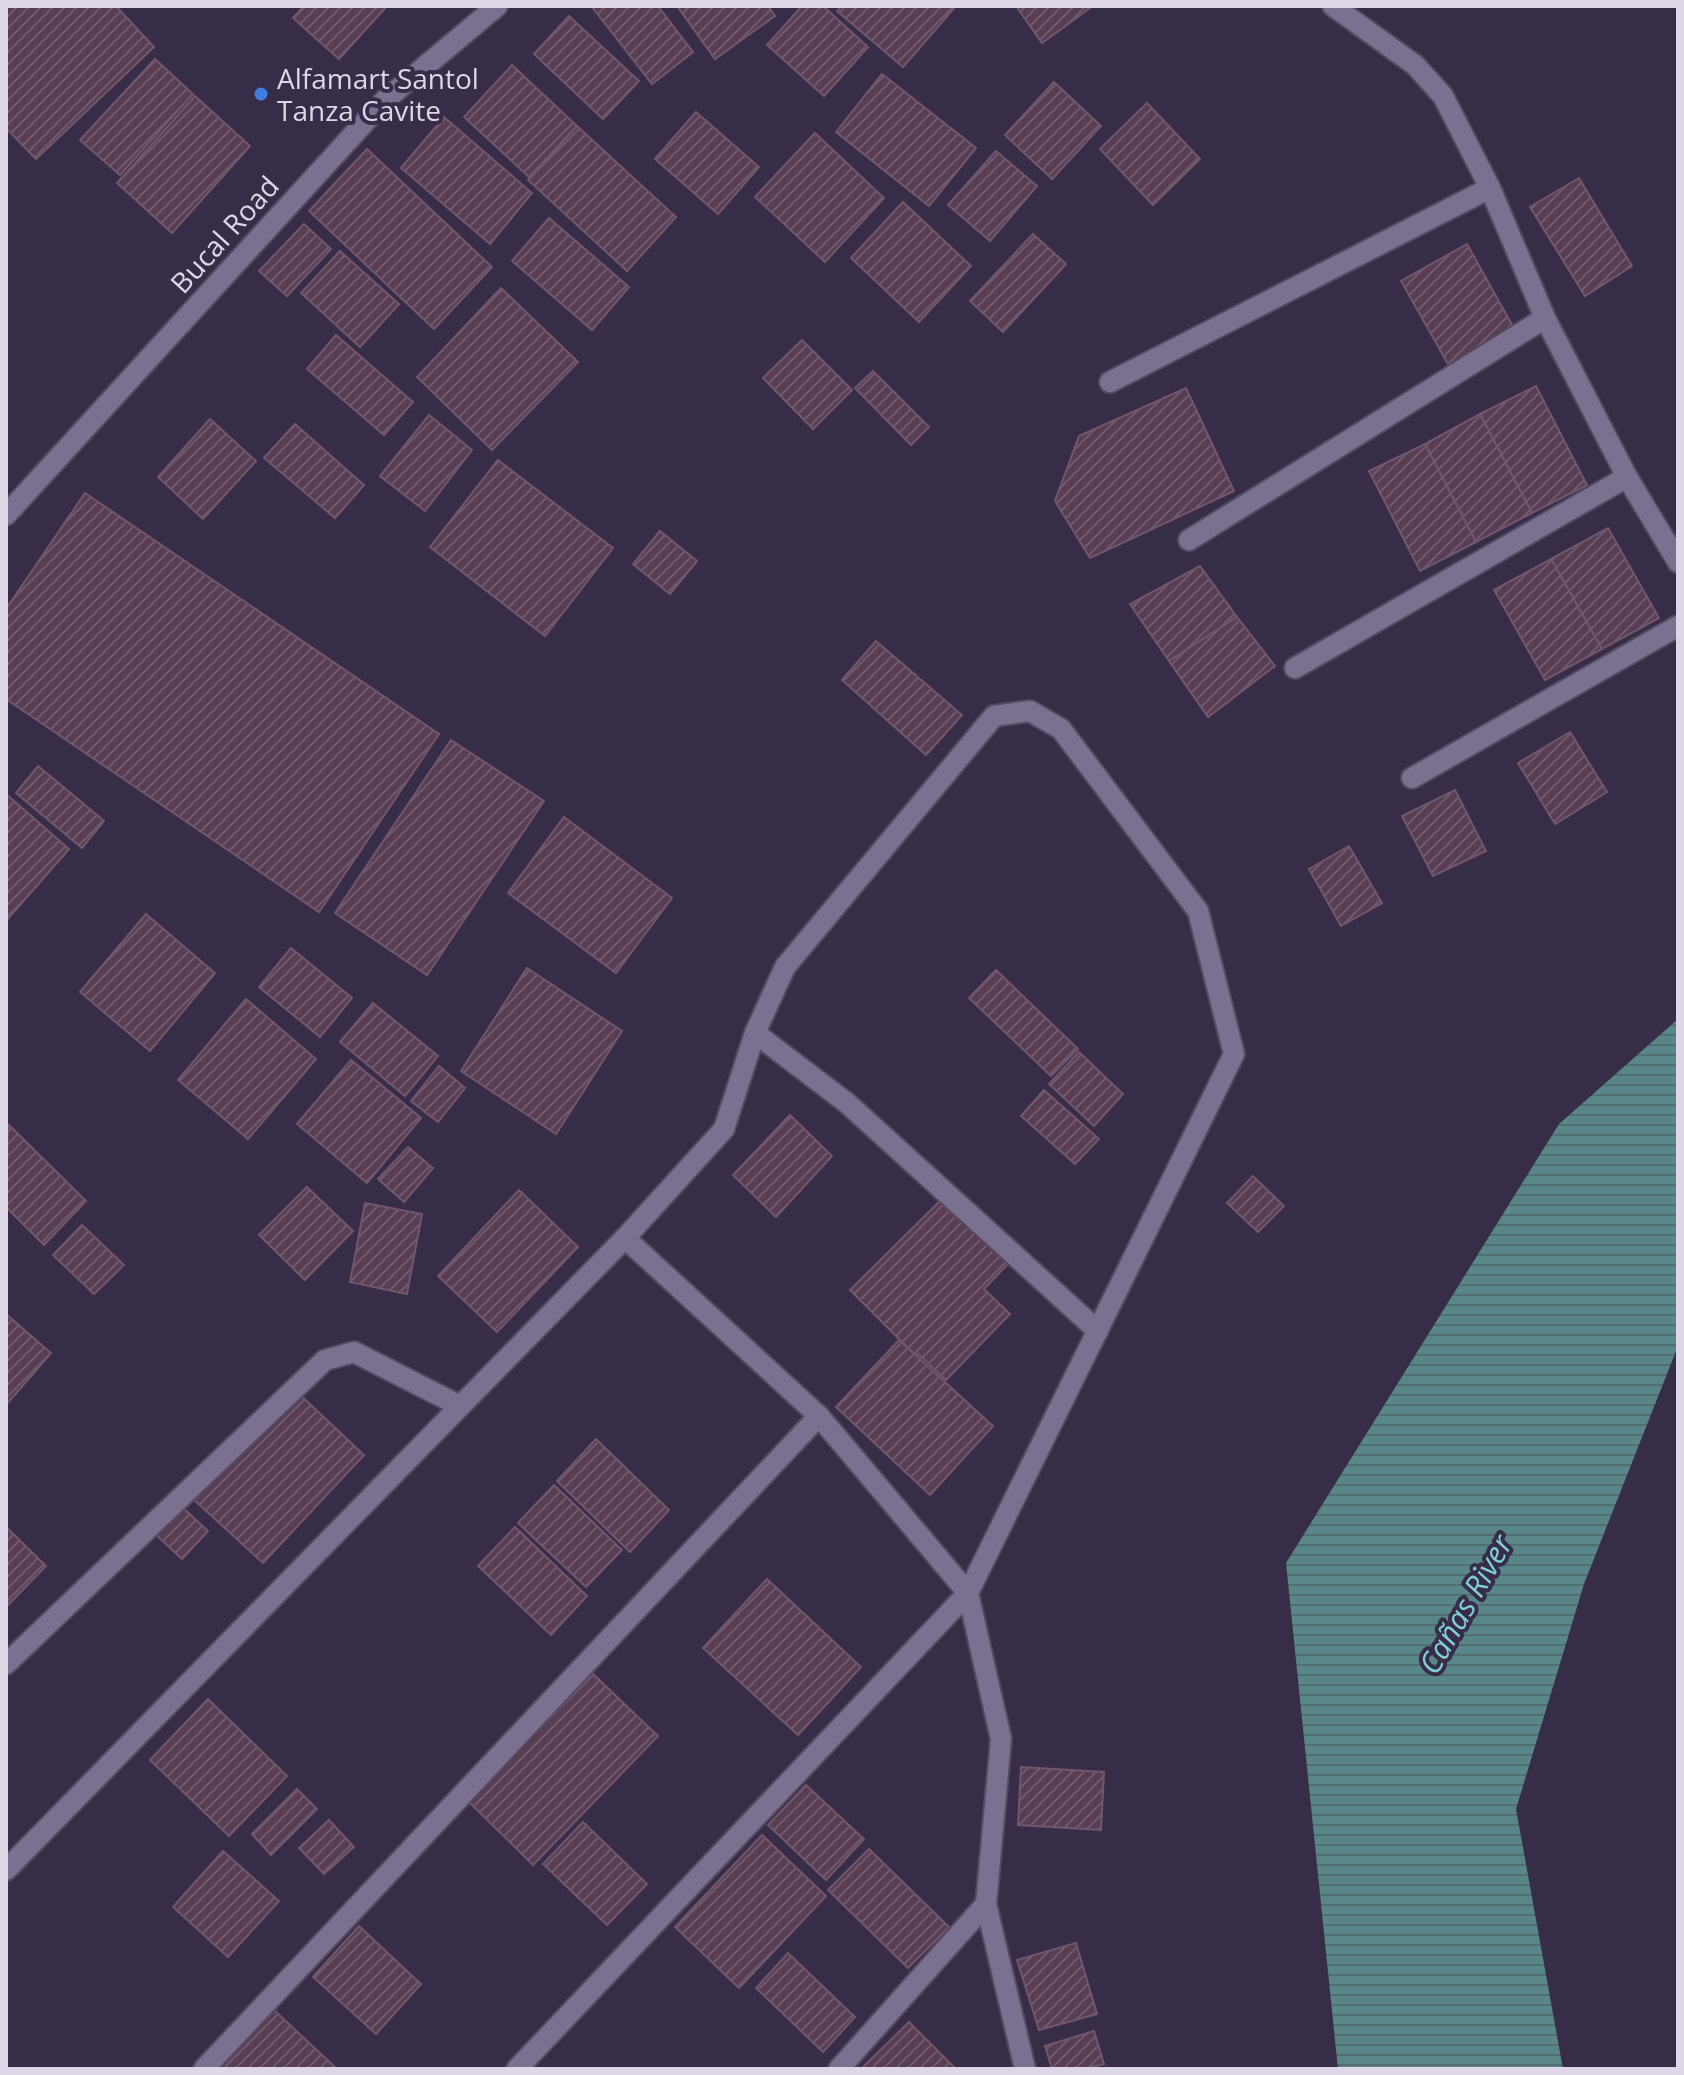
<svg xmlns="http://www.w3.org/2000/svg" width="1684" height="2075" font-family="'Open Sans',sans-serif">
<style>
.water{fill:url(#water-rules)}
.building{fill:url(#building-hatch);stroke:#72566c;stroke-width:2}
.lines{fill:none;stroke-linecap:round;stroke-linejoin:round}
.minor-casing{stroke:#544b62;stroke-width:24}
.minor{stroke:#7b7090;stroke-width:20}
.shop-dot{fill:#3f7fe0;stroke:#382d49;stroke-width:3}
.labels{text-anchor:middle;dominant-baseline:central;stroke-width:8;stroke-linejoin:round;paint-order:stroke}
.poi-label{font-size:28px;fill:#ddd7e8;stroke:#382d49;text-anchor:start}
.street-label{font-size:28px;fill:#ddd7e8;stroke:#382d49}
.water-label{font-size:30px;font-style:italic;fill:#7fd0d4;stroke:#382d49}
</style>
<defs>
<pattern id="water-rules" width="6" height="5" patternUnits="userSpaceOnUse" patternTransform="scale(2)"><rect width="6" height="5" fill="#598689"/><path d="M0 2.5h6" fill="none" stroke="#516e72"/></pattern>
<pattern id="building-hatch" width="6" height="6" patternUnits="userSpaceOnUse" patternTransform="scale(2)"><rect width="6" height="6" fill="#593e53"/><path d="M-1 1l2-2M0 6l6-6M5 7l2-2" fill="none" stroke="#70596c"/></pattern>
</defs>
<rect width="100%" height="100%" fill="#382d49"/>
<path class="water" d="M 1678,1019 L 1678,1346 L 1584,1584 L 1516,1809 L 1563,2069 L 1338,2069 L 1286,1563 L 1559,1124 Z"/>
<g class="building">
<path d="M 6,6 L 116,6 L 154,47 L 36,159 L 6,128 Z"/>
<path d="M 304,6 L 387,6 L 339,59 L 293,18 Z"/>
<path d="M 658,6 L 693,52 L 652,84 L 592,7 Z"/>
<path d="M 677,6 L 768,6 L 775,16 L 715,59 Z"/>
<path d="M 802,6 L 823,6 L 868,47 L 824,96 L 767,45 Z"/>
<path d="M 841,6 L 956,6 L 903,67 L 837,11 Z"/>
<path d="M 1016,6 L 1088,6 L 1090,8 L 1042,43 Z"/>
<path d="M 569,16 L 639,81 L 603,119 L 534,54 Z"/>
<path d="M 155,59 L 193,94 L 120,175 L 80,140 Z"/>
<path d="M 512,65 L 577,126 L 529,177 L 464,117 Z"/>
<path d="M 882,74 L 976,148 L 929,206 L 836,132 Z"/>
<path d="M 1054,82 L 1101,126 L 1052,179 L 1005,135 Z"/>
<path d="M 195,96 L 250,146 L 172,233 L 117,183 Z"/>
<path d="M 1147,103 L 1200,159 L 1153,205 L 1100,149 Z"/>
<path d="M 696,112 L 759,167 L 718,214 L 655,159 Z"/>
<path d="M 444,117 L 532,193 L 490,244 L 401,168 Z"/>
<path d="M 577,126 L 676,217 L 627,271 L 528,180 Z"/>
<path d="M 815,133 L 884,198 L 825,262 L 755,197 Z"/>
<path d="M 367,149 L 492,267 L 434,329 L 309,211 Z"/>
<path d="M 996,151 L 1037,186 L 990,241 L 948,205 Z"/>
<path d="M 1579,178 L 1632,266 L 1585,296 L 1530,207 Z"/>
<path d="M 903,202 L 971,266 L 919,322 L 851,258 Z"/>
<path d="M 549,218 L 629,287 L 592,330 L 512,261 Z"/>
<path d="M 304,224 L 331,249 L 287,296 L 259,271 Z"/>
<path d="M 1033,234 L 1066,264 L 1003,332 L 970,301 Z"/>
<path d="M 1467,244 L 1515,330 L 1449,366 L 1401,281 Z"/>
<path d="M 340,251 L 399,304 L 360,347 L 301,293 Z"/>
<path d="M 501,288 L 578,362 L 492,450 L 417,377 Z"/>
<path d="M 336,335 L 413,402 L 384,435 L 307,369 Z"/>
<path d="M 802,340 L 852,390 L 813,429 L 763,378 Z"/>
<path d="M 873,371 L 929,427 L 911,445 L 855,388 Z"/>
<path d="M 1536,386 L 1587,485 L 1532,513 L 1480,414 Z"/>
<path d="M 1186,388 L 1234,491 L 1090,558 L 1055,501 L 1079,436 Z"/>
<path d="M 1480,414 L 1532,513 L 1476,542 L 1425,444 Z"/>
<path d="M 429,415 L 472,450 L 425,511 L 380,476 Z"/>
<path d="M 210,419 L 256,461 L 203,519 L 158,477 Z"/>
<path d="M 295,424 L 364,485 L 335,518 L 264,458 Z"/>
<path d="M 1425,444 L 1476,542 L 1420,571 L 1369,471 Z"/>
<path d="M 498,460 L 613,548 L 545,636 L 430,547 Z"/>
<path d="M 85,493 L 439,734 L 319,912 L 6,699 L 6,609 Z"/>
<path d="M 1608,528 L 1659,618 L 1602,649 L 1551,559 Z"/>
<path d="M 660,531 L 697,561 L 670,594 L 633,564 Z"/>
<path d="M 1551,559 L 1602,649 L 1545,680 L 1494,590 Z"/>
<path d="M 1200,566 L 1237,617 L 1169,661 L 1130,604 Z"/>
<path d="M 1237,617 L 1275,666 L 1208,717 L 1169,661 Z"/>
<path d="M 876,641 L 962,715 L 926,755 L 842,680 Z"/>
<path d="M 1570,732 L 1607,792 L 1555,824 L 1518,763 Z"/>
<path d="M 451,740 L 544,801 L 427,975 L 335,913 Z"/>
<path d="M 38,766 L 104,821 L 82,848 L 16,793 Z"/>
<path d="M 1455,790 L 1486,851 L 1433,876 L 1402,816 Z"/>
<path d="M 6,794 L 69,849 L 6,921 Z"/>
<path d="M 564,817 L 672,898 L 616,973 L 508,893 Z"/>
<path d="M 1349,846 L 1382,903 L 1341,926 L 1309,869 Z"/>
<path d="M 146,914 L 215,973 L 150,1051 L 80,992 Z"/>
<path d="M 291,948 L 352,998 L 320,1037 L 259,987 Z"/>
<path d="M 527,968 L 622,1031 L 556,1134 L 461,1071 Z"/>
<path d="M 996,970 L 1078,1049 L 1051,1076 L 969,998 Z"/>
<path d="M 246,999 L 316,1059 L 248,1139 L 178,1080 Z"/>
<path d="M 373,1003 L 438,1056 L 405,1096 L 340,1042 Z"/>
<path d="M 1079,1052 L 1123,1094 L 1094,1126 L 1049,1084 Z"/>
<path d="M 351,1060 L 421,1118 L 367,1183 L 297,1124 Z"/>
<path d="M 439,1066 L 465,1088 L 438,1122 L 411,1101 Z"/>
<path d="M 1044,1090 L 1099,1139 L 1075,1164 L 1021,1116 Z"/>
<path d="M 790,1115 L 832,1156 L 776,1217 L 733,1175 Z"/>
<path d="M 8,1124 L 86,1201 L 44,1245 L 6,1207 Z"/>
<path d="M 408,1147 L 433,1168 L 404,1202 L 378,1179 Z"/>
<path d="M 1253,1176 L 1284,1206 L 1258,1232 L 1227,1203 Z"/>
<path d="M 307,1187 L 353,1231 L 305,1280 L 259,1235 Z"/>
<path d="M 519,1190 L 578,1247 L 497,1332 L 438,1276 Z"/>
<path d="M 945,1196 L 1010,1262 L 984,1289 L 1010,1314 L 946,1380 L 918,1354 L 916,1356 L 850,1290 Z"/>
<path d="M 365,1203 L 422,1214 L 407,1294 L 350,1282 Z"/>
<path d="M 82,1225 L 124,1265 L 94,1294 L 53,1255 Z"/>
<path d="M 6,1314 L 51,1353 L 6,1405 Z"/>
<path d="M 899,1340 L 993,1426 L 930,1495 L 836,1407 Z"/>
<path d="M 295,1390 L 364,1455 L 263,1563 L 193,1499 Z"/>
<path d="M 596,1439 L 669,1510 L 630,1552 L 557,1481 Z"/>
<path d="M 554,1485 L 622,1550 L 586,1587 L 518,1523 Z"/>
<path d="M 180,1505 L 208,1531 L 182,1559 L 154,1533 Z"/>
<path d="M 6,1527 L 46,1566 L 7,1606 L 6,1605 Z"/>
<path d="M 515,1527 L 587,1596 L 551,1635 L 478,1566 Z"/>
<path d="M 767,1579 L 861,1667 L 798,1735 L 703,1648 Z"/>
<path d="M 592,1673 L 658,1736 L 533,1865 L 468,1801 Z"/>
<path d="M 208,1699 L 287,1776 L 229,1836 L 150,1760 Z"/>
<path d="M 1021,1767 L 1104,1772 L 1101,1830 L 1018,1825 Z"/>
<path d="M 806,1785 L 864,1839 L 826,1880 L 768,1825 Z"/>
<path d="M 297,1789 L 317,1809 L 271,1855 L 252,1834 Z"/>
<path d="M 329,1820 L 354,1847 L 324,1874 L 299,1848 Z"/>
<path d="M 583,1822 L 647,1884 L 607,1925 L 543,1864 Z"/>
<path d="M 762,1835 L 826,1896 L 739,1988 L 675,1927 Z"/>
<path d="M 869,1849 L 949,1927 L 908,1968 L 828,1890 Z"/>
<path d="M 223,1851 L 279,1901 L 228,1957 L 173,1907 Z"/>
<path d="M 359,1926 L 421,1984 L 376,2034 L 313,1977 Z"/>
<path d="M 1076,1943 L 1097,2014 L 1039,2030 L 1017,1960 Z"/>
<path d="M 788,1953 L 855,2017 L 823,2052 L 756,1988 Z"/>
<path d="M 274,2010 L 337,2069 L 217,2069 Z"/>
<path d="M 909,2022 L 956,2069 L 861,2069 Z"/>
<path d="M 1094,2031 L 1104,2064 L 1085,2069 L 1052,2069 L 1045,2046 Z"/>
</g>
<g class="lines">
<g class="minor-casing">
<g id="minor">
<path d="M 1333,6 L 1415,65 L 1443,96 L 1490,188 L 1545,318 L 1627,477 L 1678,562"/>
<path d="M 1110,382 L 1490,188"/>
<path d="M 6,515 L 385,100 L 497,6"/>
<path d="M 1189,540 L 1545,318"/>
<path d="M 1295,668 L 1627,477"/>
<path d="M 1412,778 L 1678,626"/>
<path d="M 755,1033 L 847,1103 L 1098,1331"/>
<path d="M 625,1238 L 819,1416 L 968,1593 L 1001,1739 L 986,1904 L 1025,2069"/>
<path d="M 6,1664 L 325,1360 L 354,1352 L 460,1406"/>
<path d="M 6,1870 L 625,1238 L 724,1129 L 755,1033 L 785,967 L 994,716 L 1030,711 L 1061,729 L 1198,911 L 1234,1054 L 968,1593 L 517,2069"/>
<path d="M 204,2069 L 819,1416"/>
<path d="M 839,2069 L 986,1904"/>
</g>
</g>
<use href="#minor" class="minor"/>
</g>
<circle class="shop-dot" cx="261" cy="94" r="8"/>
<g class="labels">
<g class="poi-label">
<text x="277" y="78">Alfamart Santol<tspan x="277" dy="32">Tanza Cavite</tspan></text>
</g>
<g class="street-label">
<text transform="translate(224 234) rotate(-48)">Bucal Road</text>
</g>
<g class="water-label">
<text transform="translate(1465 1604) rotate(-60)">Cañas River</text>
</g>
</g>
<rect width="1684" height="2075" fill="none" stroke="#ddd7e8" stroke-width="16"/>
</svg>
